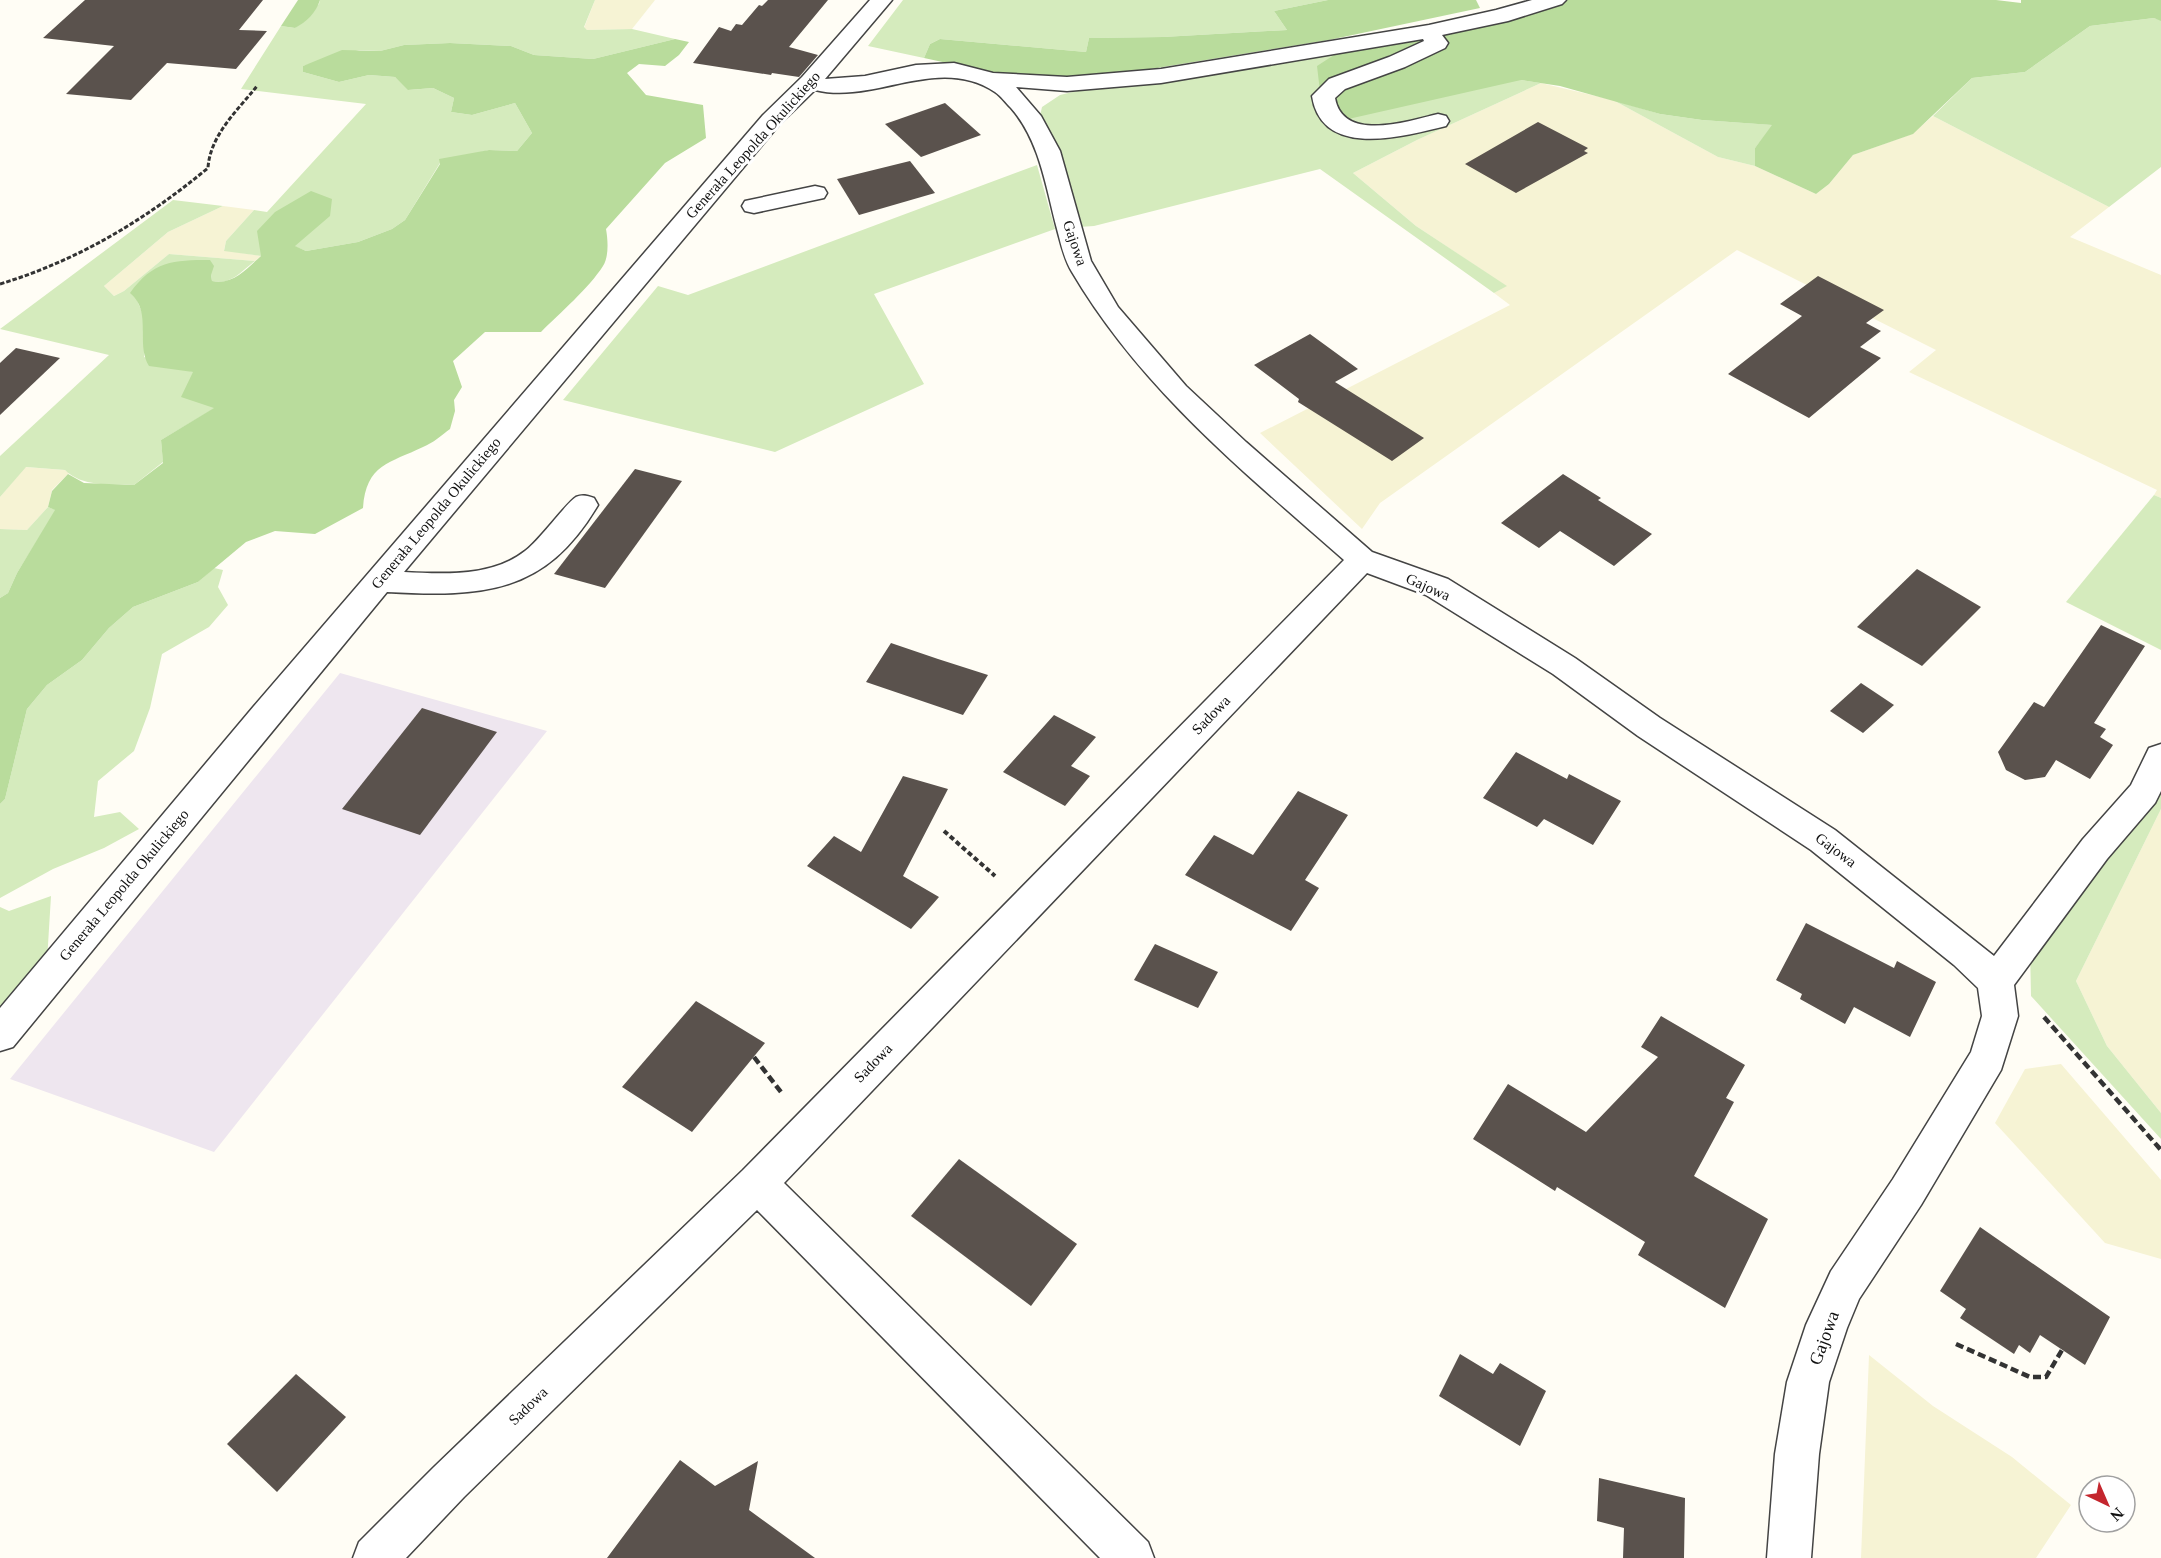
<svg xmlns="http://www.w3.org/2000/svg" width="2161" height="1558" font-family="Georgia,serif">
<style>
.industrial{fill:#eee6ef}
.farmland{fill:#f6f3d4}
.green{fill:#d5ebbd}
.forest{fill:#b9dc9c}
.building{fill:#5a524d}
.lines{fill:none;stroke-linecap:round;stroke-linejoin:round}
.minor-casing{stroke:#444;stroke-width:3}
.path-far2{stroke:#333;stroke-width:3;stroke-dasharray:4.5 2;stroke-linecap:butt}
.path-far1{stroke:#333;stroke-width:4;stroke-dasharray:5 3;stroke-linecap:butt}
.path{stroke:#333;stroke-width:4.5;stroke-dasharray:8 4;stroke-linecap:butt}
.minor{fill:#fff;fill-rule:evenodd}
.labels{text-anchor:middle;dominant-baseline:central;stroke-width:6;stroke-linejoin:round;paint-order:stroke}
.street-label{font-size:15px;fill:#111;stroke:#fff}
.near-street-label{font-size:18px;fill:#111;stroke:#fff}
</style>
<rect width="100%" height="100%" fill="#fffdf5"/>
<path class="industrial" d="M 340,673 L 547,731 L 214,1152 L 10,1079 Z"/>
<g class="farmland">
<path d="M 595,0 L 655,0 L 632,29 L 587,30 L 584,28 Z"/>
<path d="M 1541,83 L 1613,100 L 1718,157 L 1755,166 L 1816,194 L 1829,184 L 1853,155 L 1912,134 L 1933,116 L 2109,207 L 2070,237 L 2161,275 L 2161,498 L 2154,495 L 2157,490 L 1909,372 L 1936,350 L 1737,250 L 1380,503 L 1362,529 L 1260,433 L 1510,305 L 1494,293 L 1506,286 L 1416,226 L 1353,173 L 1417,140 Z"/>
<path d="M 223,206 L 254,210 L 226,241 L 224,250 L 261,256 L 255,261 L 169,254 L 124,291 L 114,296 L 104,286 L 168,232 Z"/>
<path d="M 25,467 L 65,470 L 69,473 L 52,490 L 48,507 L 27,530 L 0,529 L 0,497 Z"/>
<path d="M 2161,809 L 2161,1113 L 2107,1046 L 2076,981 Z"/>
<path d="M 2061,1064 L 2161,1180 L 2161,1259 L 2105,1243 L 1995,1123 L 2025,1069 Z"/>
<path d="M 1869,1355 L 1933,1406 L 2012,1457 L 2071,1505 L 2036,1558 L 1861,1558 Z"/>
</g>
<g class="green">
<path d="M 320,0 L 595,0 L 584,27 L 587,30 L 632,29 L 675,39 L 593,59 L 534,55 L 511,46 L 450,43 L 404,45 L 380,51 L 359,50 L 303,66 L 303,72 L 339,82 L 369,75 L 395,77 L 409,90 L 433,88 L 454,98 L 451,112 L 472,115 L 515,103 L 532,133 L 517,151 L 489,150 L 440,163 L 405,220 L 392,229 L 358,242 L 306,251 L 294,246 L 261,256 L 224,251 L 226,241 L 254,210 L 267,212 L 366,104 L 241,89 L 281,26 L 295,28 L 319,4 Z"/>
<path d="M 903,0 L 1328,0 L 1274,11 L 1287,30 L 1163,37 L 1089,38 L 1086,52 L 940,39 L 930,44 L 924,58 L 868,46 Z"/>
<path d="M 2154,18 L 2161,20 L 2161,167 L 2109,207 L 1933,116 L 1972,78 L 2025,72 L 2090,26 Z"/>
<path d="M 1337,53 L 1541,83 L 1417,140 L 1353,173 L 1416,226 L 1507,286 L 1494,293 L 1320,169 L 1094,226 L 1079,227 L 1040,116 L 1042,107 L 1060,95 L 1085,89 Z"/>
<path d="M 1613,100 L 1660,114 L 1702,120 L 1773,125 L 1755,148 L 1755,166 L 1718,157 Z"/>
<path d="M 1037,165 L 1055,229 L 874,294 L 924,384 L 775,452 L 563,400 L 658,286 L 688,295 Z"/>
<path d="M 173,200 L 223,206 L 168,232 L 104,286 L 114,296 L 124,291 L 169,254 L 255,261 C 240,272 232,285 212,281 L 211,275 L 136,298 L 144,317 L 144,357 L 193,372 L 215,408 L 161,440 L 163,462 L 134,485 C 109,484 82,487 65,470 L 26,467 L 0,497 L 0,456 L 109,355 L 0,329 Z"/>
<path d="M 2154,495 L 2161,498 L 2161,650 L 2066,602 Z"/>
<path d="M 48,507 L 56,510 L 17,573 L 8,593 L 0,598 L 0,529 L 27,530 Z"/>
<path d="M 214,568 L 223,570 L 218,587 L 228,605 L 209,627 L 162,654 L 150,708 L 134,751 L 98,781 L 94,817 L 120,812 L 139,829 L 104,848 L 53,869 L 0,898 L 0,804 L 5,799 L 27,709 L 47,685 L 82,660 L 109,628 L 133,607 L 198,582 Z"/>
<path d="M 2161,779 L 2161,809 L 2076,981 L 2107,1046 L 2161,1113 L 2161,1139 L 2031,996 L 2030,948 Z"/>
<path d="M 51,896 L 47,961 L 0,1011 L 0,907 L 9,911 Z"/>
</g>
<g class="forest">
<path d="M 298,0 L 320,0 C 316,13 306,22 295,28 L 281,26 Z"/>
<path d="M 1328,0 L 1476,0 L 1480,8 L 1329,40 L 1083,80 L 998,74 L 924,58 L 930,44 L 940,39 L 1086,52 L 1089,38 L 1163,37 L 1287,30 L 1274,11 Z"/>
<path d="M 1566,0 L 1996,0 L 2021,3 L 2021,0 L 2161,0 L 2161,21 L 2154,18 L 2090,26 L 2025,72 L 1972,78 L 1913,134 L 1853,155 L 1829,184 L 1816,194 L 1755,166 L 1755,148 L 1772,125 L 1702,120 L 1660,114 L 1560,86 L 1521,80 L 1335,122 L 1321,100 L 1317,66 L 1337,53 Z"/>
<path d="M 675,39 L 689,42 L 679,55 L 665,66 L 639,64 L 627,73 L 646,95 L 703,105 L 706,138 L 665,163 L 606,229 C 608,240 609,257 603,266 C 589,288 560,313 541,332 L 485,332 L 453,361 L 462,387 L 454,400 L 455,411 L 450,429 C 442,435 433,443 423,447 C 390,463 366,464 363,508 L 315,534 L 275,531 L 246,542 L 198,582 L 133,607 L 109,628 L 82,660 L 47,685 L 27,709 L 5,799 L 0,804 L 0,598 L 8,593 L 17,573 L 55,510 L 48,507 L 52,491 L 68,474 L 84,483 L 134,485 L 163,463 L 161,440 L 214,408 L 181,397 L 193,372 L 149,366 C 135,344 153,312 130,293 C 153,261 173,260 210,260 L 214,266 L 211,275 L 212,281 C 234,285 246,269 261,256 L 257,231 L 275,212 L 311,191 L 332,199 L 330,216 L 295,246 L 306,251 L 358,242 L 392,229 L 405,220 L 440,164 L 439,159 L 489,150 L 517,151 L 532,133 L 515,103 L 472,115 L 451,112 L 454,98 L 433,88 L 408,90 L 395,77 L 369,75 L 339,82 L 303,72 L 303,66 L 342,50 L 380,51 L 404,45 L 450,43 L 511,46 L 534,55 L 593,59 Z"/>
</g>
<g class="building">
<path d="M 85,0 L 263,0 L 239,30 L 267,31 L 236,69 L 167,63 L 131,100 L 66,94 L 114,46 L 43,38 Z"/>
<path d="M 768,0 L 828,0 L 789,47 L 818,55 L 799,77 L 772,73 L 771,75 L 693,63 L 719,27 L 731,31 L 736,24 L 742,25 L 759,5 L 762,6 Z"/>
<path d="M 945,103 L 981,135 L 921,157 L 885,124 Z"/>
<path d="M 1538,122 L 1588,148 L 1584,151 L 1588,153 L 1516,193 L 1465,164 Z"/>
<path d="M 910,161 L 935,193 L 859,215 L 837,179 Z"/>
<path d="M 1818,276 L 1884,310 L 1866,323 L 1881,331 L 1860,347 L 1881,358 L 1809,418 L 1728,374 L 1802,316 L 1780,304 Z"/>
<path d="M 1310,334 L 1358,369 L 1335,382 L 1424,438 L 1392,461 L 1298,402 L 1299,399 L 1254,365 Z"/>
<path d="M 16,348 L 60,358 L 0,415 L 0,363 Z"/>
<path d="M 635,469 L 682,481 L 605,588 L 554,574 Z"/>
<path d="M 1563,474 L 1601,498 L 1598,500 L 1652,534 L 1614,566 L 1560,531 L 1539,548 L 1501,523 Z"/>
<path d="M 1917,569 L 1981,607 L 1922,666 L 1857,627 Z"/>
<path d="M 2101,625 L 2145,646 L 2094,723 L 2106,729 L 2100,737 L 2113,745 L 2090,779 L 2056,760 L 2045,777 L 2025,780 L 2006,770 L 1998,752 L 2034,702 L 2044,707 Z"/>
<path d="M 891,643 L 938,659 L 988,675 L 963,715 L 866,682 Z"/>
<path d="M 1861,683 L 1894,705 L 1863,733 L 1830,711 Z"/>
<path d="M 422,708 L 497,732 L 420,835 L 342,809 Z"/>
<path d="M 1054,715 L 1096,737 L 1071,766 L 1090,776 L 1065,806 L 1003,772 Z"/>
<path d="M 1516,752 L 1567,779 L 1569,774 L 1621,801 L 1593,845 L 1544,819 L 1537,827 L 1483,798 Z"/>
<path d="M 903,776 L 948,789 L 903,876 L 939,897 L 911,929 L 807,866 L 834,836 L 861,852 Z"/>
<path d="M 1298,791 L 1348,815 L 1305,880 L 1319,888 L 1291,931 L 1185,875 L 1214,835 L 1253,855 Z"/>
<path d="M 1806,923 L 1894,968 L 1897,961 L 1936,982 L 1910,1037 L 1854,1007 L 1845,1024 L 1800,999 L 1802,994 L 1776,980 Z"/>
<path d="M 1155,944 L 1218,972 L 1198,1008 L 1134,980 Z"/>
<path d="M 696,1001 L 765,1043 L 692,1132 L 622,1087 Z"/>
<path d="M 1661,1016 L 1745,1065 L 1726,1098 L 1734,1102 L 1694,1176 L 1768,1219 L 1725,1308 L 1638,1255 L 1645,1242 L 1557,1187 L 1555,1191 L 1473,1139 L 1508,1084 L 1586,1132 L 1658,1057 L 1641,1047 Z"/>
<path d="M 959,1159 L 1077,1244 L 1031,1306 L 911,1216 Z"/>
<path d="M 1980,1227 L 2110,1317 L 2085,1365 L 2040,1335 L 2030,1353 L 2019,1345 L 2014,1354 L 1960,1318 L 1966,1309 L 1940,1291 Z"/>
<path d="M 1460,1354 L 1493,1374 L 1500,1363 L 1546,1391 L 1520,1446 L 1439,1396 Z"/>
<path d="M 296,1374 L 346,1417 L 277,1492 L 227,1444 Z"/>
<path d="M 680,1460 L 715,1486 L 758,1461 L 749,1510 L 815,1558 L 607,1558 Z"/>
<path d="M 1599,1478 L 1685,1498 L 1684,1558 L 1623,1558 L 1624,1528 L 1597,1521 Z"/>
</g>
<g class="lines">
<g class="minor-casing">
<g id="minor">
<path d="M 870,0 L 892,0 L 825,79 L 865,76 L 916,65 L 954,63 L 993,73 L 1067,77 L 1161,69 L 1429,25 L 1496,10 L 1532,0 L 1566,0 L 1562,4 L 1508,21 L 1442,35 L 1448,43 L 1445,48 L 1405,67 L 1345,89 L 1335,98 C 1343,143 1408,121 1438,114 L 1446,116 L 1449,121 L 1446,126 C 1404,136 1322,160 1312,96 L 1329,79 L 1389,57 L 1424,41 L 1423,39 L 1161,83 L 1067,91 L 1016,87 L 1041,116 L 1060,151 L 1091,261 L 1118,307 L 1186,386 L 1246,442 L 1372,552 L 1448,579 L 1575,658 L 1660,718 L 1835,830 L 1994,956 L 2083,839 L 2131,785 L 2149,748 L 2161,744 L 2161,791 L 2155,803 L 2107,859 L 2014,985 L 2018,1016 L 2001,1070 L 1921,1205 L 1859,1299 L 1847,1328 L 1829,1382 L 1819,1454 L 1811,1558 L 1767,1558 L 1775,1454 L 1787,1382 L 1806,1325 L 1831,1271 L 1893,1179 L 1971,1052 L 1982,1016 L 1978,988 L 1954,965 L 1811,850 L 1638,736 L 1553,674 L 1426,595 L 1367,573 L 784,1183 L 1148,1542 L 1154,1558 L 1100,1558 L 757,1210 L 464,1497 L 406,1558 L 353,1558 L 359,1542 L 434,1467 L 743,1170 L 1344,560 C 1243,471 1141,389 1072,272 C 1064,259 1061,244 1057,229 C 1046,188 1040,141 1011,108 C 1006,103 1001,96 995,92 C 937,54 875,105 815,90 L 779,125 L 404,572 C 445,574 492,577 525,551 C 539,541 568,501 576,497 C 583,494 588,496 594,498 L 598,505 C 545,595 482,597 387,592 L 13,1047 L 0,1051 L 0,1008 L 254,706 L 763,115 L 802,77 Z"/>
<path d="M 815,186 L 824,188 L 827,193 L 824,198 L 754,213 L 745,211 L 742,206 L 745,201 Z"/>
</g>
</g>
<path class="path-far2" d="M 0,284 C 79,260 145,220 208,168 C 210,135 238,110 257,86"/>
<path class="path-far1" d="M 944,831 L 995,876"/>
<g class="path">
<path d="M 2044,1017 L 2161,1150"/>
<path d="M 754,1057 L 781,1092"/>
<path d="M 1956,1344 L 2030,1377 L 2046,1377 L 2062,1350"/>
</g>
<use href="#minor" class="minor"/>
</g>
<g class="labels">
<g class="street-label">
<text transform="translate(753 145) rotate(-48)">Generała Leopolda Okulickiego</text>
<text transform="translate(1075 243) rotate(71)">Gajowa</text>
<text transform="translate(436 513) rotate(-50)">Generała Leopolda Okulickiego</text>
<text transform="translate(1428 587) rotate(24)">Gajowa</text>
<text transform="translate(1211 715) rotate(-46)">Sadowa</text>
<text transform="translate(1836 850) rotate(37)">Gajowa</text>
<text transform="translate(124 885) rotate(-50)">Generała Leopolda Okulickiego</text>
<text transform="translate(873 1063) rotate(-46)">Sadowa</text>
<text transform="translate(528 1406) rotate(-44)">Sadowa</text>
</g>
<g class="near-street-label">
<text transform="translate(1824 1338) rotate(-70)">Gajowa</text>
</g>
</g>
<g transform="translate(2107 1504) rotate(136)"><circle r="28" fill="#ffffff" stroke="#a0a0a0" stroke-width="1.5"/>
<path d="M0-4.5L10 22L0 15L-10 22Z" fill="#c4262e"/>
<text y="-9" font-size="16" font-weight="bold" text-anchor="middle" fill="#111111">N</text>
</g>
</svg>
